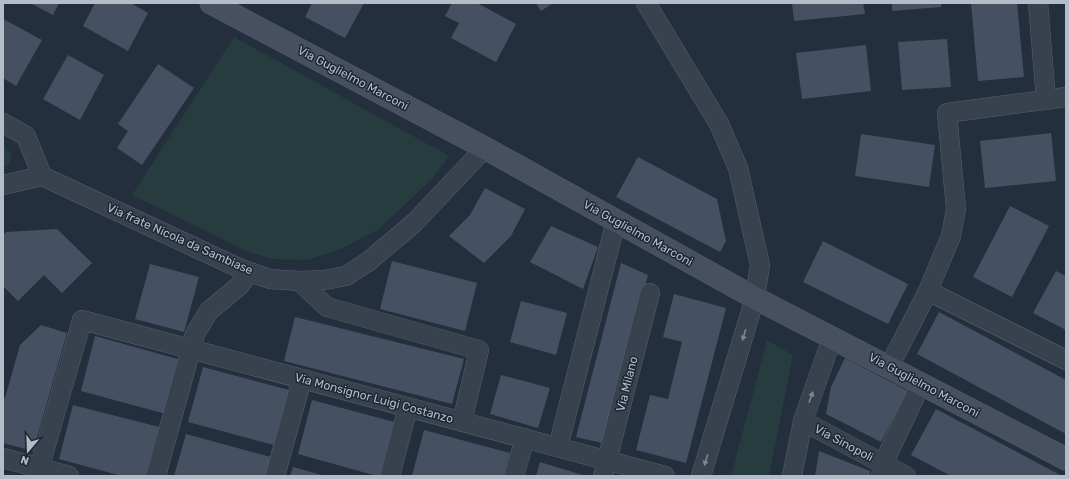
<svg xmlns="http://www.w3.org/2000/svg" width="1069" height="479" font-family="Rubik,sans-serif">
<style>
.green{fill:#263c3f}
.building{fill:#455162}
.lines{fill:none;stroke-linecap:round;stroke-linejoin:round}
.street-casing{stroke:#565f6c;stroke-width:20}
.secondary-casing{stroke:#565f6c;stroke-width:23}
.street{stroke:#38414e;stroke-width:19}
.secondary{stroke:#465061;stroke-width:22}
.oneway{fill:#7c8592}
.labels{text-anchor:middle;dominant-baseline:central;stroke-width:3;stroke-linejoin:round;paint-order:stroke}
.street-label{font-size:12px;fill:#b4bcc9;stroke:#1d2633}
</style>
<rect width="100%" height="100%" fill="#242f3e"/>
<g class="green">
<path d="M 234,37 L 449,156 L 431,180 L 379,229 L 341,249 L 307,260 L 272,259 L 246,251 L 132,195 Z"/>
<path d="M 3,145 L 12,155 L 10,163 L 3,168 Z"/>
<path d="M 767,340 L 793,355 L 769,476 L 731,476 Z"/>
</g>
<g class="building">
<path d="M 30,3 L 59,3 L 53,15 Z"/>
<path d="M 95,3 L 131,3 L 148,13 L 128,51 L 83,26 Z"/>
<path d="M 312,3 L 364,3 L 345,38 L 305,17 Z"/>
<path d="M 452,3 L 477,3 L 516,24 L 496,62 L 451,38 L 459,23 L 445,16 Z"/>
<path d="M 536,3 L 553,3 L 541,11 Z"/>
<path d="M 792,3 L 863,3 L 865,14 L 794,21 Z"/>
<path d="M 892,3 L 941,3 L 941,7 L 892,11 Z"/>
<path d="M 971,3 L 1017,3 L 1024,77 L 978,81 Z"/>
<path d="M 3,19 L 42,40 L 16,86 L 3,78 Z"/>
<path d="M 947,39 L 951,87 L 902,90 L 898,42 Z"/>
<path d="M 866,45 L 871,91 L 802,99 L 796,53 Z"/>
<path d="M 68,55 L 104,75 L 80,120 L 43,99 Z"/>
<path d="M 158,64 L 194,88 L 142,165 L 117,148 L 128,131 L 118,124 Z"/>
<path d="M 1051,133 L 1056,181 L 985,188 L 980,141 Z"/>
<path d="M 861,134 L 935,145 L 929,187 L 855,176 Z"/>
<path d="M 638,157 L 717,199 L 726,241 L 720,252 L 616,197 Z"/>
<path d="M 485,188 L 525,209 L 511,236 L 484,263 L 449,236 L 470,215 Z"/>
<path d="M 1010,206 L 1049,226 L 1012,297 L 973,277 Z"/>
<path d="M 551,226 L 598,247 L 583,289 L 530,262 Z"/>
<path d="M 57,229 L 92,263 L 62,293 L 44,275 L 18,301 L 3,286 L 3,236 L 6,232 Z"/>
<path d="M 823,241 L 908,284 L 888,324 L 803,282 Z"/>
<path d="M 392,261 L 477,283 L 465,331 L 380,309 Z"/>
<path d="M 621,263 L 648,275 L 602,443 L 576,437 Z"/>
<path d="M 150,264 L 199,277 L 184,332 L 135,319 Z"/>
<path d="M 1056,271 L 1066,276 L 1066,330 L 1033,313 Z"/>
<path d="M 674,294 L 726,308 L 686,463 L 636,450 L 650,395 L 668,399 L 682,342 L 663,337 Z"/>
<path d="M 521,301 L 567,313 L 556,355 L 510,342 Z"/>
<path d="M 939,312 L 1066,380 L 1066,434 L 917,354 Z"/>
<path d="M 295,317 L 464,359 L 452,404 L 284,361 Z"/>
<path d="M 41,325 L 67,333 L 33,451 L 3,443 L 3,398 L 5,398 L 20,345 Z"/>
<path d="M 95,336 L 181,360 L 166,414 L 81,391 Z"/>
<path d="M 845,358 L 908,391 L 881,442 L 826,414 L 831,387 Z"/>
<path d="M 203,367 L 289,390 L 274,445 L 188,422 Z"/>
<path d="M 501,375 L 550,388 L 538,428 L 490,414 Z"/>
<path d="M 312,400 L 398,423 L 384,476 L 377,476 L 298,454 Z"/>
<path d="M 73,405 L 159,427 L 146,476 L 122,476 L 59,459 Z"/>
<path d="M 936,409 L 1062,476 L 951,476 L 911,455 Z"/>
<path d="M 424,430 L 510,453 L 504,476 L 412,476 Z"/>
<path d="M 186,434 L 271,457 L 266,476 L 174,476 Z"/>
<path d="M 819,451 L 870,471 L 870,476 L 815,476 Z"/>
<path d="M 540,462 L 586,476 L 536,476 Z"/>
<path d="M 293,467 L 325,476 L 290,476 Z"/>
</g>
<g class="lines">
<g class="street-casing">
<g id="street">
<path d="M 646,3 L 719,124 L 738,168 L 760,265 L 755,298 L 701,476"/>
<path d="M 1038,3 L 1046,100"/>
<path d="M 3,123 L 26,136 L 42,176 L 241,269 L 270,279 L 299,281 L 325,280 L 346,276 L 369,261 L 414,223 L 485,148"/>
<path d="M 3,185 L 42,176"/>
<path d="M 299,281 L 327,307 L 479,350 L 462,422"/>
<path d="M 928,291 L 1066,360"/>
<path d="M 889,367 L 928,291 L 951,236 L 956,209 L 947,113 L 1066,97"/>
<path d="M 803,421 L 906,476"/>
<path d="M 558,447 L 616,221"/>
<path d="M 3,458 L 69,476"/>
<path d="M 37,476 L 82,320 L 665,476"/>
<path d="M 156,476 L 195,334 L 209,311 L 239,286 L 250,272"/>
<path d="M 275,476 L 302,379"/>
<path d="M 390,476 L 408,407"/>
<path d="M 514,476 L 525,438"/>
<path d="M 603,476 L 650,293"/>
<path d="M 792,476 L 803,421 L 832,338"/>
<path d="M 881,476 L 883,464 L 921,384"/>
</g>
</g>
<g class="secondary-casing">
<path id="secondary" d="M 211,3 L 485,148 L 755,298 L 1066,459"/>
</g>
<use href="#street" class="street"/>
<use href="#secondary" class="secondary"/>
</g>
<defs><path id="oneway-solid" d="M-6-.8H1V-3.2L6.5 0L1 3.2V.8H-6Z"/></defs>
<g class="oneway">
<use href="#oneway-solid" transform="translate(744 335) rotate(107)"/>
<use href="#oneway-solid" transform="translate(811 397) rotate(-70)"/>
<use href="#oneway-solid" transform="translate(706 460) rotate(107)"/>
</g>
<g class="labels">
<g class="street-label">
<text transform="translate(353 78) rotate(28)">Via Guglielmo Marconi</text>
<text transform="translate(638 233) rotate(29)">Via Guglielmo Marconi</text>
<text transform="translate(180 239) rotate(24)">Via frate Nicola da Sambiase</text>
<text transform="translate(627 384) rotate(-76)">Via Milano</text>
<text transform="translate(924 385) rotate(28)">Via Guglielmo Marconi</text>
<text transform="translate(374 398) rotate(15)">Via Monsignor Luigi Costanzo</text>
<text transform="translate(844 443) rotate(28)">Via Sinopoli</text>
</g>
</g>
<rect width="1069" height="479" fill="none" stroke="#b4bcc9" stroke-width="8"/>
<g transform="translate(28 451) rotate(199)" stroke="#1d2633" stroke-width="3" paint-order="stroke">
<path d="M0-3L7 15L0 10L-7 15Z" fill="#b4bcc9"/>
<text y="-6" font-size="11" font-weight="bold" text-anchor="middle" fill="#b4bcc9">N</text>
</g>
</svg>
